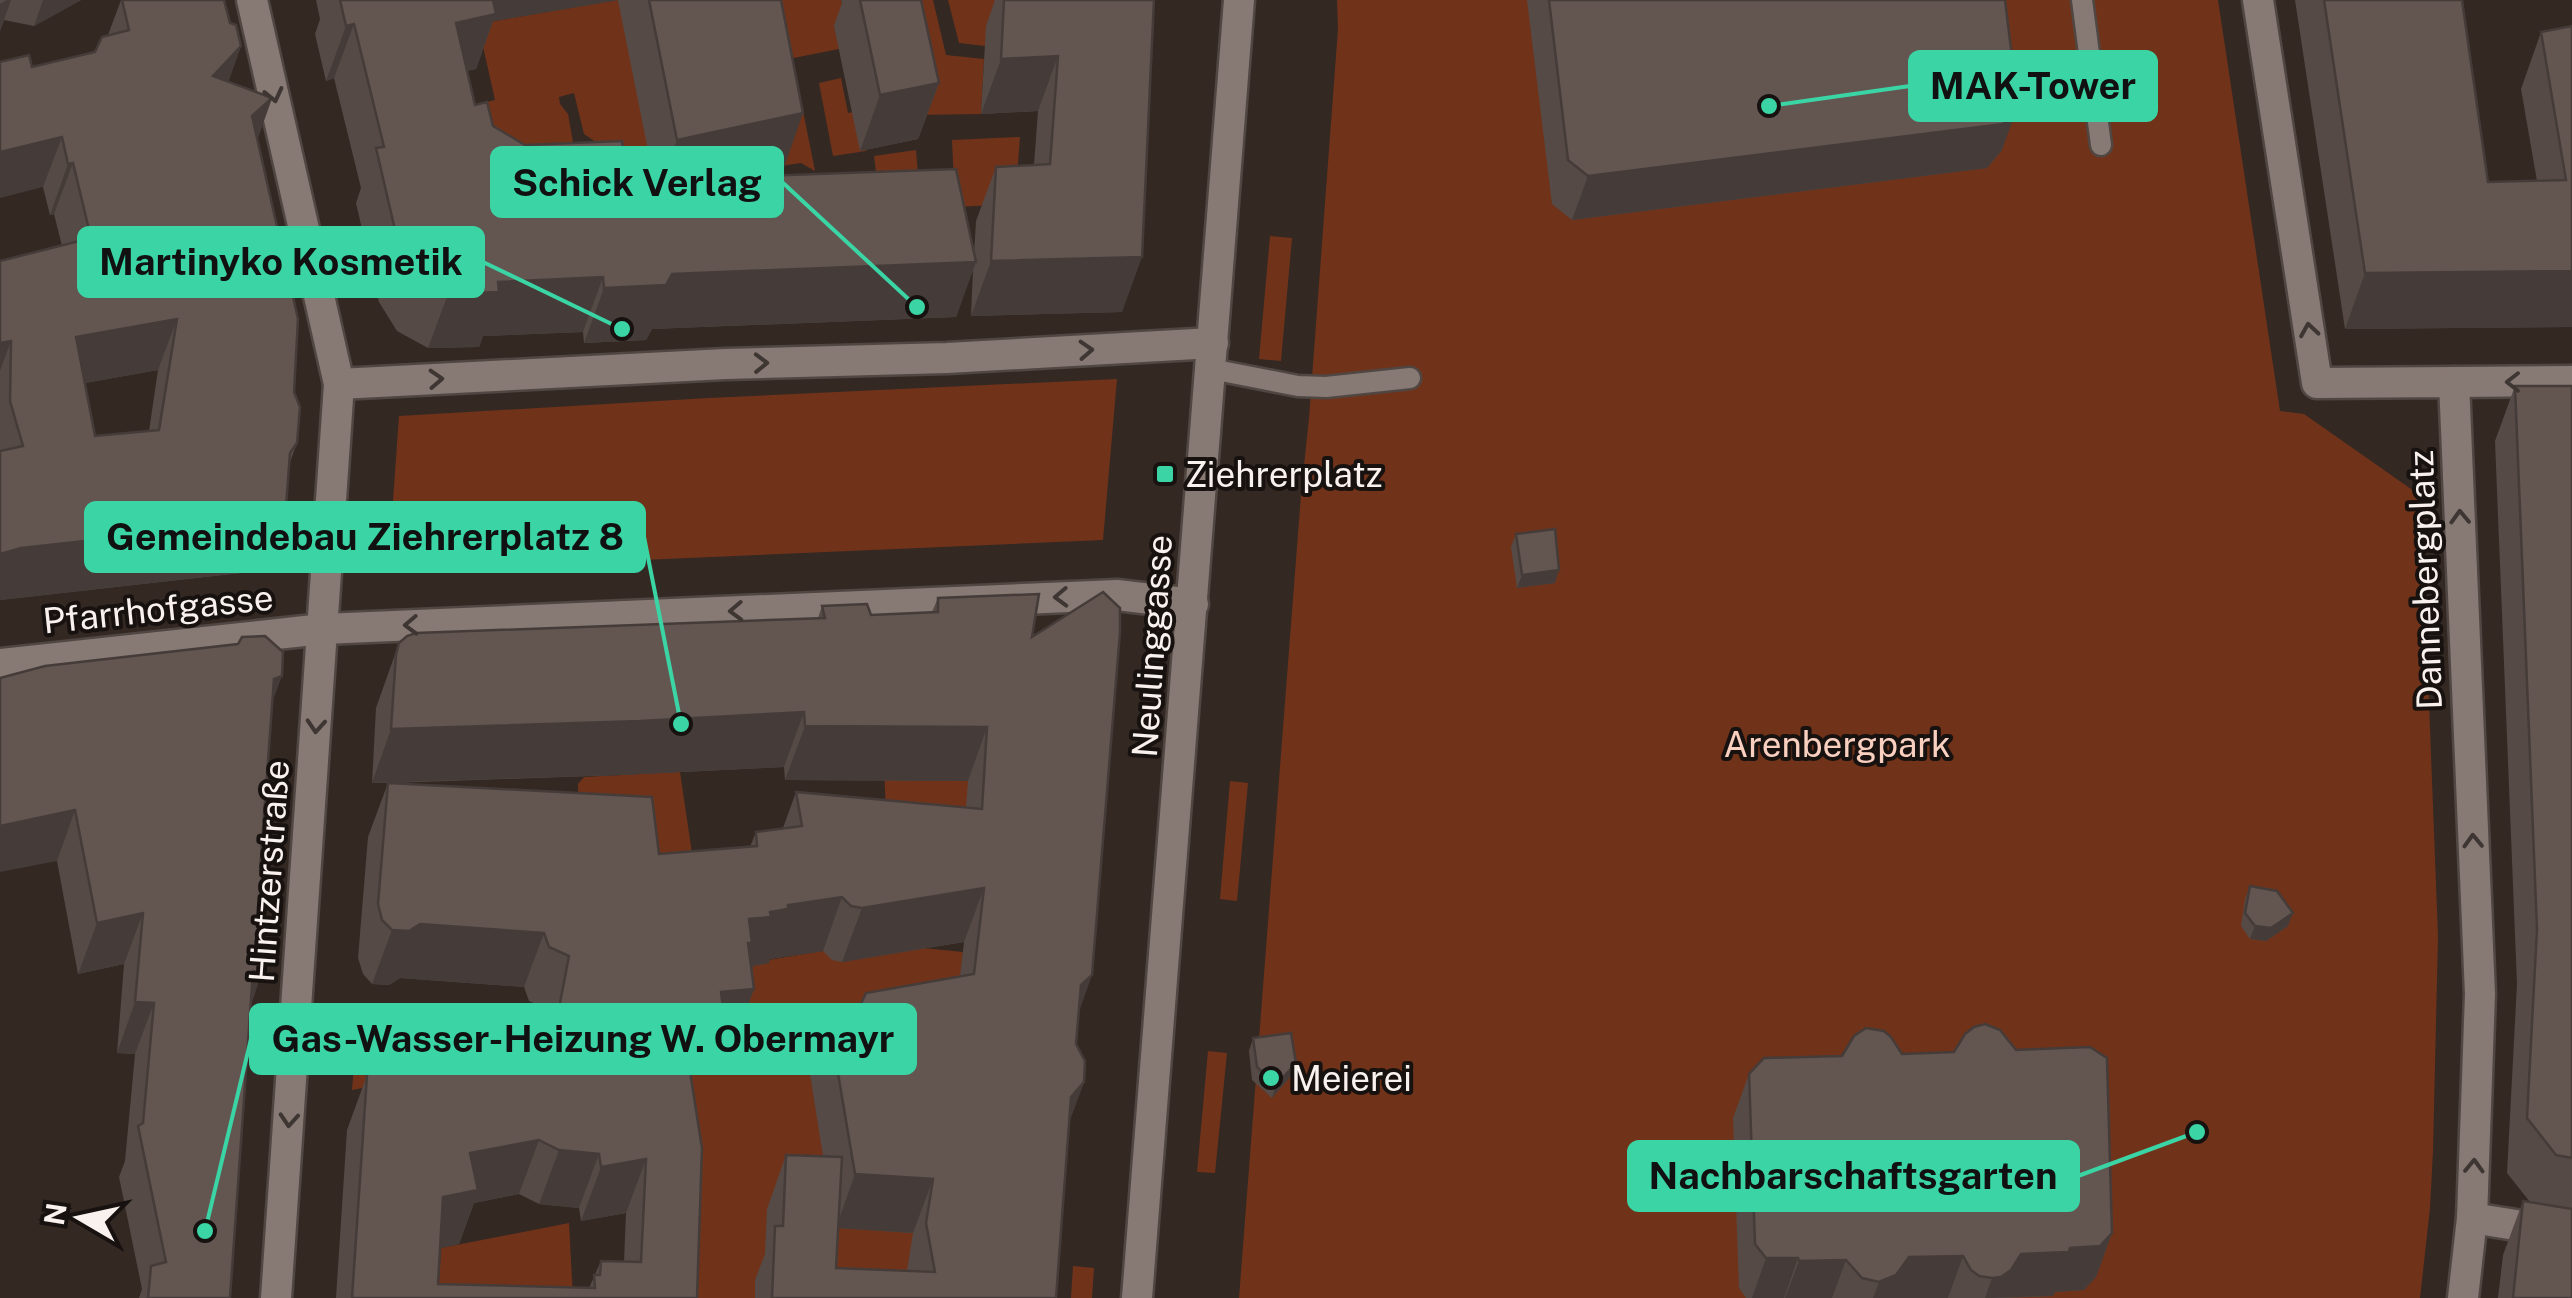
<svg xmlns="http://www.w3.org/2000/svg" width="2572" height="1298" font-family="'Public Sans',sans-serif">
<style>
.green{fill:#70331a}
.lines{fill:none;stroke-linecap:round;stroke-linejoin:round}
.service-casing{stroke:#504642;stroke-width:25}
.minor-casing{stroke:#504642;stroke-width:35}
.tertiary-casing{stroke:#504642;stroke-width:35}
.service{stroke:#877973;stroke-width:20}
.minor{stroke:#877973;stroke-width:30}
.tertiary{stroke:#877973;stroke-width:30}
.wall{fill:#554a46;fill-rule:evenodd}
.shaded-wall{fill:#453c39}
.building{fill:#635651;stroke:#453c39;stroke-width:2.5;fill-rule:evenodd}
.oneway{stroke:#3e3633}
.poi-dot{fill:#3bd4a4;stroke:#171210;stroke-width:4}
.labels{text-anchor:middle;dominant-baseline:central;stroke-width:8;stroke-linejoin:round;paint-order:stroke}
.poi-label{font-size:35px;fill:#f9f1ee;stroke:#171210;text-anchor:start}
.street-label{font-size:35px;fill:#f9f1ee;stroke:#171210}
.park-label{font-size:35px;fill:#f9cfc0;stroke:#171210}
.leader{fill:none;stroke:#3bd4a4;stroke-width:4}
.callout-dot{fill:#3bd4a4;stroke:#171210;stroke-width:4}
.callout{fill:#3bd4a4;stroke:#3bd4a4;stroke-width:4}
.callout-label{font-size:38px;text-anchor:middle;font-weight:bold;fill:#111}
</style>
<rect width="100%" height="100%" fill="#342823"/>
<g class="green">
<path d="M 618,0 L 717,120 L 632,207 L 621,159 L 584,134 L 574,93 L 559,97 L 560,104 L 568,114 L 573,142 L 612,165 L 615,185 L 444,112 L 495,100 L 478,24 Z"/>
<path d="M 739,0 L 841,0 L 846,23 L 839,49 L 763,64 Z"/>
<path d="M 888,0 L 933,0 L 946,55 L 984,59 L 981,114 L 913,115 Z"/>
<path d="M 948,0 L 1034,0 L 985,46 L 959,43 Z"/>
<path d="M 1337,0 L 2218,0 L 2280,411 L 2304,414 L 2421,496 L 2438,936 L 2433,1151 L 2430,1208 L 2420,1298 L 1239,1298 L 1301,495 L 1309,418 L 1338,29 Z"/>
<path d="M 841,78 L 848,113 L 858,111 L 866,151 L 833,156 L 819,83 Z"/>
<path d="M 798,86 L 815,171 L 801,163 L 780,166 L 768,92 Z"/>
<path d="M 1020,137 L 1015,204 L 955,207 L 952,140 Z"/>
<path d="M 916,150 L 920,200 L 879,195 L 874,156 Z"/>
<path d="M 1270,236 L 1292,238 L 1281,361 L 1259,359 Z"/>
<path d="M 1117,379 L 1103,540 L 388,571 L 399,416 L 709,398 Z"/>
<path d="M 1004,765 L 965,823 L 887,833 L 884,769 L 914,768 L 915,781 L 927,781 Z"/>
<path d="M 680,772 L 698,894 L 579,833 L 578,784 L 584,777 Z"/>
<path d="M 1230,781 L 1248,783 L 1237,901 L 1220,899 Z"/>
<path d="M 902,946 L 963,952 L 932,1234 L 906,1277 L 755,1281 L 755,1298 L 687,1298 L 665,1068 L 701,1046 L 750,966 L 768,960 L 823,951 L 842,962 L 901,952 Z"/>
<path d="M 359,1003 L 526,1015 L 523,1057 L 352,1090 Z"/>
<path d="M 1208,1051 L 1227,1053 L 1215,1173 L 1197,1172 Z"/>
<path d="M 569,1223 L 573,1298 L 438,1298 L 441,1248 Z"/>
<path d="M 1073,1266 L 1094,1268 L 1092,1298 L 1071,1298 Z"/>
</g>
<g class="lines">
<g class="service-casing">
<g id="service">
<path d="M 2082,0 L 2101,145"/>
<path d="M 1211,369 L 1298,386 L 1326,387 L 1410,378"/>
</g>
</g>
<g class="minor-casing">
<g id="minor">
<path d="M 252,0 L 339,384 L 276,1298"/>
<path d="M 2258,0 L 2317,383 L 2454,382 L 2480,994 L 2472,1218 L 2463,1298"/>
<path d="M 2454,382 L 2572,381"/>
<path d="M 339,384 L 725,364 L 947,358 L 1213,343"/>
<path d="M 0,664 L 323,629 L 1117,595 L 1193,604"/>
<path d="M 2472,1218 L 2572,1234"/>
</g>
</g>
<g class="tertiary-casing">
<path id="tertiary" d="M 1137,1298 L 1239,0"/>
</g>
<use href="#service" class="service"/>
<use href="#minor" class="minor"/>
<use href="#tertiary" class="tertiary"/>
</g>
<g class="wall">
<path d="M 0,0 L 81,0 L 34,26 L 4,20 L 0,31 Z"/>
<path d="M 121,0 L 224,0 L 230,23 L 241,46 L 228,82 L 272,98 L 257,140 L 294,392 L 297,443 L 289,465 L 267,570 L 0,600 L 0,261 L 62,246 L 54,214 L 50,215 L 43,187 L 32,67 L 95,52 L 108,35 ZM 158,370 L 149,431 L 95,436 L 85,383 Z"/>
<path d="M 316,0 L 781,0 L 784,168 L 740,177 L 974,254 L 976,221 L 996,167 L 1034,165 L 1038,111 L 981,114 L 986,26 L 995,0 L 1154,0 L 1122,312 L 971,316 L 973,269 L 956,317 L 652,329 L 646,340 L 584,343 L 583,332 L 483,336 L 479,347 L 428,348 L 397,331 L 379,302 L 356,203 L 361,188 L 334,78 L 326,81 L 315,34 L 320,19 ZM 618,0 L 654,180 L 626,181 L 525,145 L 493,126 L 475,105 L 467,71 L 476,69 L 493,21 Z"/>
<path d="M 841,0 L 921,0 L 939,83 L 918,139 L 860,151 L 834,26 L 842,3 Z"/>
<path d="M 1527,0 L 2005,0 L 2002,150 L 1987,168 L 1572,220 L 1552,204 Z"/>
<path d="M 2295,0 L 2462,0 L 2488,182 L 2537,181 L 2521,89 L 2541,32 L 2572,26 L 2572,327 L 2345,329 Z"/>
<path d="M 2515,386 L 2572,386 L 2572,1298 L 2498,1298 L 2503,1255 L 2523,1201 L 2530,1202 L 2507,1173 L 2517,984 L 2495,441 Z"/>
<path d="M 1516,534 L 1555,583 L 1517,588 L 1511,547 Z"/>
<path d="M 938,598 L 1032,637 L 1079,1012 L 1076,1044 L 1084,1082 L 1069,1122 L 1056,1298 L 755,1298 L 755,1280 L 765,1254 L 767,1209 L 786,1155 L 823,1156 L 809,1068 L 828,1014 L 858,1010 L 960,976 L 964,942 L 842,962 L 832,960 L 823,951 L 770,959 L 769,963 L 753,966 L 735,1043 L 710,1045 L 704,1062 L 690,1064 L 697,1298 L 336,1298 L 347,1130 L 367,1075 L 418,1066 L 470,1050 L 540,1036 L 546,1027 L 549,1010 L 529,1001 L 524,987 L 400,978 L 389,985 L 372,984 L 363,974 L 358,958 L 368,837 L 388,783 L 372,783 L 376,708 L 399,643 L 818,618 L 822,606 L 871,615 L 932,612 ZM 784,767 L 785,780 L 968,781 L 966,808 L 796,792 L 783,828 L 756,832 L 750,847 L 659,854 L 391,783 L 620,775 ZM 519,1194 L 539,1204 L 579,1208 L 581,1221 L 626,1213 L 624,1262 L 601,1261 L 589,1288 L 438,1284 L 440,1248 L 459,1244 L 474,1203 ZM 839,1228 L 913,1233 L 907,1271 L 836,1268 Z"/>
<path d="M 0,678 L 273,701 L 260,870 L 262,972 L 251,1004 L 230,1298 L 139,1298 L 142,1289 L 119,1177 L 125,1161 L 135,1054 L 117,1053 L 124,964 L 78,974 L 57,861 Z"/>
<path d="M 2250,886 L 2288,926 L 2266,941 L 2250,939 L 2241,926 L 2245,899 Z"/>
<path d="M 1253,1038 L 1291,1076 L 1272,1098 L 1252,1080 L 1249,1051 Z"/>
<path d="M 1954,1052 L 2112,1233 L 2096,1277 L 2084,1290 L 2055,1292 L 2053,1296 L 2005,1298 L 1746,1298 L 1739,1288 L 1733,1118 L 1749,1074 L 1902,1054 Z"/>
</g>
<g class="shaded-wall">
<path d="M 7,0 L 11,0 L 0,31 L 0,4 Z"/>
<path d="M 43,0 L 81,0 L 34,26 Z"/>
<path d="M 475,0 L 618,0 L 493,21 L 476,69 L 436,78 L 456,23 Z"/>
<path d="M 354,24 L 334,78 L 326,81 L 346,26 Z"/>
<path d="M 241,46 L 223,97 L 213,76 Z"/>
<path d="M 1058,56 L 1038,111 L 981,114 L 1001,59 Z"/>
<path d="M 939,83 L 918,139 L 860,151 L 880,95 Z"/>
<path d="M 272,98 L 254,149 L 252,116 Z"/>
<path d="M 2018,106 L 2002,150 L 1987,168 L 1572,220 L 1588,176 Z"/>
<path d="M 803,113 L 784,168 L 657,195 L 677,140 Z"/>
<path d="M 62,137 L 43,187 L 0,198 L 0,152 Z"/>
<path d="M 73,163 L 54,214 L 50,215 L 68,164 Z"/>
<path d="M 1142,257 L 1122,312 L 971,316 L 991,261 Z"/>
<path d="M 976,262 L 956,317 L 652,329 L 646,340 L 584,343 L 604,288 L 672,274 Z"/>
<path d="M 2572,271 L 2572,327 L 2345,329 L 2365,273 Z"/>
<path d="M 603,277 L 583,332 L 483,336 L 479,347 L 428,348 L 448,294 L 498,282 Z"/>
<path d="M 177,319 L 158,370 L 57,388 L 76,337 Z"/>
<path d="M 11,341 L 0,371 L 0,343 Z"/>
<path d="M 285,519 L 267,570 L 0,600 L 0,554 L 21,548 Z"/>
<path d="M 1559,570 L 1555,583 L 1517,588 L 1522,575 Z"/>
<path d="M 282,676 L 263,727 L 274,679 Z"/>
<path d="M 804,712 L 784,767 L 620,775 L 372,783 L 391,729 Z"/>
<path d="M 805,726 L 987,727 L 968,781 L 785,780 Z"/>
<path d="M 75,810 L 57,861 L 0,872 L 0,826 Z"/>
<path d="M 984,888 L 964,942 L 842,962 L 862,908 Z"/>
<path d="M 842,897 L 823,951 L 770,959 L 769,963 L 753,966 L 751,971 L 754,989 L 735,1043 L 710,1045 L 704,1062 L 665,1068 L 685,1014 L 721,992 L 749,919 L 788,905 Z"/>
<path d="M 143,913 L 124,964 L 78,974 L 97,923 Z"/>
<path d="M 2293,913 L 2288,926 L 2266,941 L 2250,939 L 2255,926 Z"/>
<path d="M 420,924 L 544,933 L 524,987 L 400,978 L 389,985 L 372,984 L 392,930 Z"/>
<path d="M 253,971 L 262,972 L 244,1022 Z"/>
<path d="M 1092,975 L 1073,1029 L 1081,985 Z"/>
<path d="M 135,1002 L 154,1003 L 135,1054 L 117,1053 Z"/>
<path d="M 1296,1063 L 1291,1076 L 1272,1098 L 1276,1085 Z"/>
<path d="M 1084,1082 L 1064,1136 L 1071,1097 Z"/>
<path d="M 539,1140 L 519,1194 L 474,1203 L 459,1244 L 424,1251 L 443,1197 L 470,1153 Z"/>
<path d="M 559,1150 L 599,1154 L 579,1208 L 539,1204 Z"/>
<path d="M 646,1159 L 626,1213 L 581,1221 L 601,1167 Z"/>
<path d="M 855,1174 L 933,1179 L 913,1233 L 836,1228 Z"/>
<path d="M 2112,1233 L 2096,1277 L 2084,1290 L 2055,1292 L 2053,1296 L 1985,1298 L 1992,1278 L 2021,1254 L 2070,1248 Z"/>
<path d="M 1963,1256 L 1948,1298 L 1873,1298 L 1879,1282 L 1909,1257 Z"/>
<path d="M 1766,1258 L 1798,1258 L 1784,1298 L 1752,1298 Z"/>
<path d="M 1846,1260 L 1832,1298 L 1785,1298 L 1799,1261 Z"/>
</g>
<g class="building">
<path d="M 122,0 L 224,0 L 230,23 L 236,25 L 241,46 L 213,76 L 272,98 L 252,116 L 298,319 L 294,392 L 300,407 L 297,443 L 290,453 L 285,519 L 21,548 L 0,554 L 0,451 L 23,446 L 10,401 L 11,341 L 0,343 L 0,261 L 91,238 L 73,163 L 68,164 L 62,137 L 0,152 L 0,62 L 29,55 L 32,67 L 95,52 L 102,37 L 129,30 ZM 177,319 L 159,430 L 95,436 L 76,337 Z"/>
<path d="M 340,0 L 493,0 L 496,14 L 456,23 L 475,105 L 487,102 L 493,126 L 525,145 L 622,141 L 626,181 L 956,169 L 976,262 L 672,274 L 666,285 L 604,288 L 603,277 L 498,282 L 499,292 L 448,294 L 417,277 L 399,247 L 376,148 L 384,147 L 354,24 L 346,26 Z"/>
<path d="M 649,0 L 781,0 L 803,113 L 677,140 Z"/>
<path d="M 860,0 L 921,0 L 939,83 L 880,95 Z"/>
<path d="M 1004,0 L 1154,0 L 1142,257 L 991,261 L 996,167 L 1050,164 L 1058,56 L 1001,59 Z"/>
<path d="M 1549,0 L 2005,0 L 2018,106 L 2003,124 L 1588,176 L 1568,160 Z"/>
<path d="M 2324,0 L 2462,0 L 2488,182 L 2566,180 L 2541,32 L 2572,26 L 2572,271 L 2365,273 Z"/>
<path d="M 2515,386 L 2572,386 L 2572,1158 L 2556,1155 L 2527,1118 L 2537,929 Z"/>
<path d="M 1555,529 L 1559,570 L 1522,575 L 1516,534 Z"/>
<path d="M 1103,592 L 1120,608 L 1120,632 L 1092,975 L 1081,985 L 1076,1044 L 1085,1061 L 1084,1082 L 1071,1097 L 1056,1298 L 772,1298 L 775,1226 L 783,1226 L 786,1155 L 842,1157 L 836,1268 L 935,1272 L 926,1223 L 933,1179 L 855,1174 L 828,1014 L 858,1010 L 866,993 L 974,974 L 984,888 L 862,908 L 851,906 L 842,897 L 788,905 L 788,909 L 770,912 L 771,917 L 749,919 L 752,943 L 748,943 L 754,989 L 721,992 L 723,1008 L 685,1014 L 691,1078 L 702,1148 L 697,1298 L 352,1298 L 367,1075 L 373,1064 L 382,1058 L 398,1059 L 418,1066 L 449,1047 L 470,1050 L 540,1036 L 545,1027 L 556,1024 L 569,956 L 549,947 L 544,933 L 420,924 L 409,931 L 392,930 L 382,920 L 378,904 L 388,783 L 652,797 L 659,854 L 757,846 L 756,832 L 802,826 L 796,792 L 982,809 L 987,727 L 805,726 L 804,712 L 640,721 L 391,729 L 396,654 L 399,643 L 407,636 L 416,633 L 825,618 L 822,606 L 867,604 L 871,615 L 938,612 L 938,598 L 1039,594 L 1032,637 ZM 539,1140 L 559,1150 L 599,1154 L 601,1167 L 646,1159 L 641,1262 L 601,1261 L 600,1275 L 594,1275 L 595,1288 L 438,1284 L 443,1197 L 478,1190 L 470,1153 Z"/>
<path d="M 265,636 L 283,652 L 282,676 L 274,679 L 260,870 L 268,870 L 262,972 L 253,971 L 230,1298 L 148,1298 L 151,1266 L 166,1262 L 138,1126 L 143,1123 L 154,1003 L 135,1002 L 143,913 L 97,923 L 75,810 L 0,826 L 0,678 L 45,666 L 238,644 L 242,637 Z"/>
<path d="M 2250,886 L 2277,891 L 2293,913 L 2271,928 L 2255,926 L 2245,913 Z"/>
<path d="M 1985,1024 L 2000,1030 L 2016,1050 L 2090,1047 L 2107,1058 L 2112,1233 L 2100,1246 L 2070,1248 L 2069,1252 L 2021,1254 L 2011,1270 L 2001,1277 L 1992,1278 L 1979,1276 L 1971,1270 L 1963,1256 L 1909,1257 L 1896,1275 L 1879,1282 L 1862,1278 L 1846,1260 L 1799,1261 L 1798,1258 L 1766,1258 L 1755,1244 L 1749,1074 L 1764,1058 L 1842,1056 L 1854,1036 L 1866,1028 L 1884,1031 L 1891,1037 L 1902,1054 L 1954,1052 L 1965,1034 L 1974,1027 Z"/>
<path d="M 1291,1033 L 1296,1063 L 1276,1085 L 1257,1067 L 1253,1038 Z"/>
<path d="M 2523,1201 L 2572,1209 L 2572,1298 L 2513,1298 Z"/>
</g>
<defs><path id="oneway-chevron" d="M-2-3.5L2.5 0L-2 3.5" fill="none" stroke-width="1.6" stroke-linecap="round" stroke-linejoin="round" transform="scale(2.5)"/></defs>
<g class="oneway">
<use href="#oneway-chevron" transform="translate(274 95) rotate(77)"/>
<use href="#oneway-chevron" transform="translate(2309 330) rotate(-99)"/>
<use href="#oneway-chevron" transform="translate(1086 350) rotate(-3)"/>
<use href="#oneway-chevron" transform="translate(761 363) rotate(-1)"/>
<use href="#oneway-chevron" transform="translate(436 379) rotate(-3)"/>
<use href="#oneway-chevron" transform="translate(2513 382) rotate(180)"/>
<use href="#oneway-chevron" transform="translate(2460 517) rotate(-92)"/>
<use href="#oneway-chevron" transform="translate(1061 597) rotate(178)"/>
<use href="#oneway-chevron" transform="translate(736 611) rotate(178)"/>
<use href="#oneway-chevron" transform="translate(411 625) rotate(178)"/>
<use href="#oneway-chevron" transform="translate(316 726) rotate(94)"/>
<use href="#oneway-chevron" transform="translate(2473 841) rotate(-92)"/>
<use href="#oneway-chevron" transform="translate(289 1120) rotate(94)"/>
<use href="#oneway-chevron" transform="translate(2474 1166) rotate(-88)"/>
</g>
<g class="poi-dot">
<rect x="1155" y="464" width="20" height="20" rx="5"/>
<circle cx="1271" cy="1078" r="10"/>
</g>
<g class="labels">
<g class="poi-label">
<text x="1185" y="474">Ziehrerplatz</text>
<text x="1291" y="1078">Meierei</text>
</g>
<g class="street-label">
<text transform="translate(2425 580) rotate(-92)">Dannebergplatz</text>
<text transform="translate(158 609) rotate(-6)">Pfarrhofgasse</text>
<text transform="translate(1152 646) rotate(-86)">Neulinggasse</text>
<text transform="translate(269 871) rotate(-86)">Hintzerstraße</text>
</g>
<g class="park-label">
<text x="1837" y="744">Arenbergpark</text>
</g>
</g>
<path class="leader" d="M1769 106L1910 86M917 307L782 182M622 329L483 262M681 724L644 537M205 1231L251 1039M2197 1132L2078 1176"/>
<g class="callout-dot">
<circle cx="1769" cy="106" r="10"/>
<circle cx="917" cy="307" r="10"/>
<circle cx="622" cy="329" r="10"/>
<circle cx="681" cy="724" r="10"/>
<circle cx="205" cy="1231" r="10"/>
<circle cx="2197" cy="1132" r="10"/>
</g>
<g class="callout">
<rect x="1910" y="52" width="246" height="68" rx="10"/>
<rect x="492" y="148" width="290" height="68" rx="10"/>
<rect x="79" y="228" width="404" height="68" rx="10"/>
<rect x="86" y="503" width="558" height="68" rx="10"/>
<rect x="251" y="1005" width="664" height="68" rx="10"/>
<rect x="1629" y="1142" width="449" height="68" rx="10"/>
</g>
<g class="callout-label">
<text x="2033" y="99">MAK-Tower</text>
<text x="637" y="196">Schick Verlag</text>
<text x="281" y="275">Martinyko Kosmetik</text>
<text x="365" y="550">Gemeindebau Ziehrerplatz 8</text>
<text x="583" y="1052">Gas-Wasser-Heizung W. Obermayr</text>
<text x="1853" y="1189">Nachbarschaftsgarten</text>
</g>
<g transform="translate(80 1218) rotate(279)" stroke="#171210" stroke-width="8" paint-order="stroke">
<path d="M0-8L18 38L0 25L-18 38Z" fill="#f9f1ee"/>
<text y="-15" font-size="28" font-weight="bold" text-anchor="middle" fill="#f9f1ee">N</text>
</g>
</svg>
